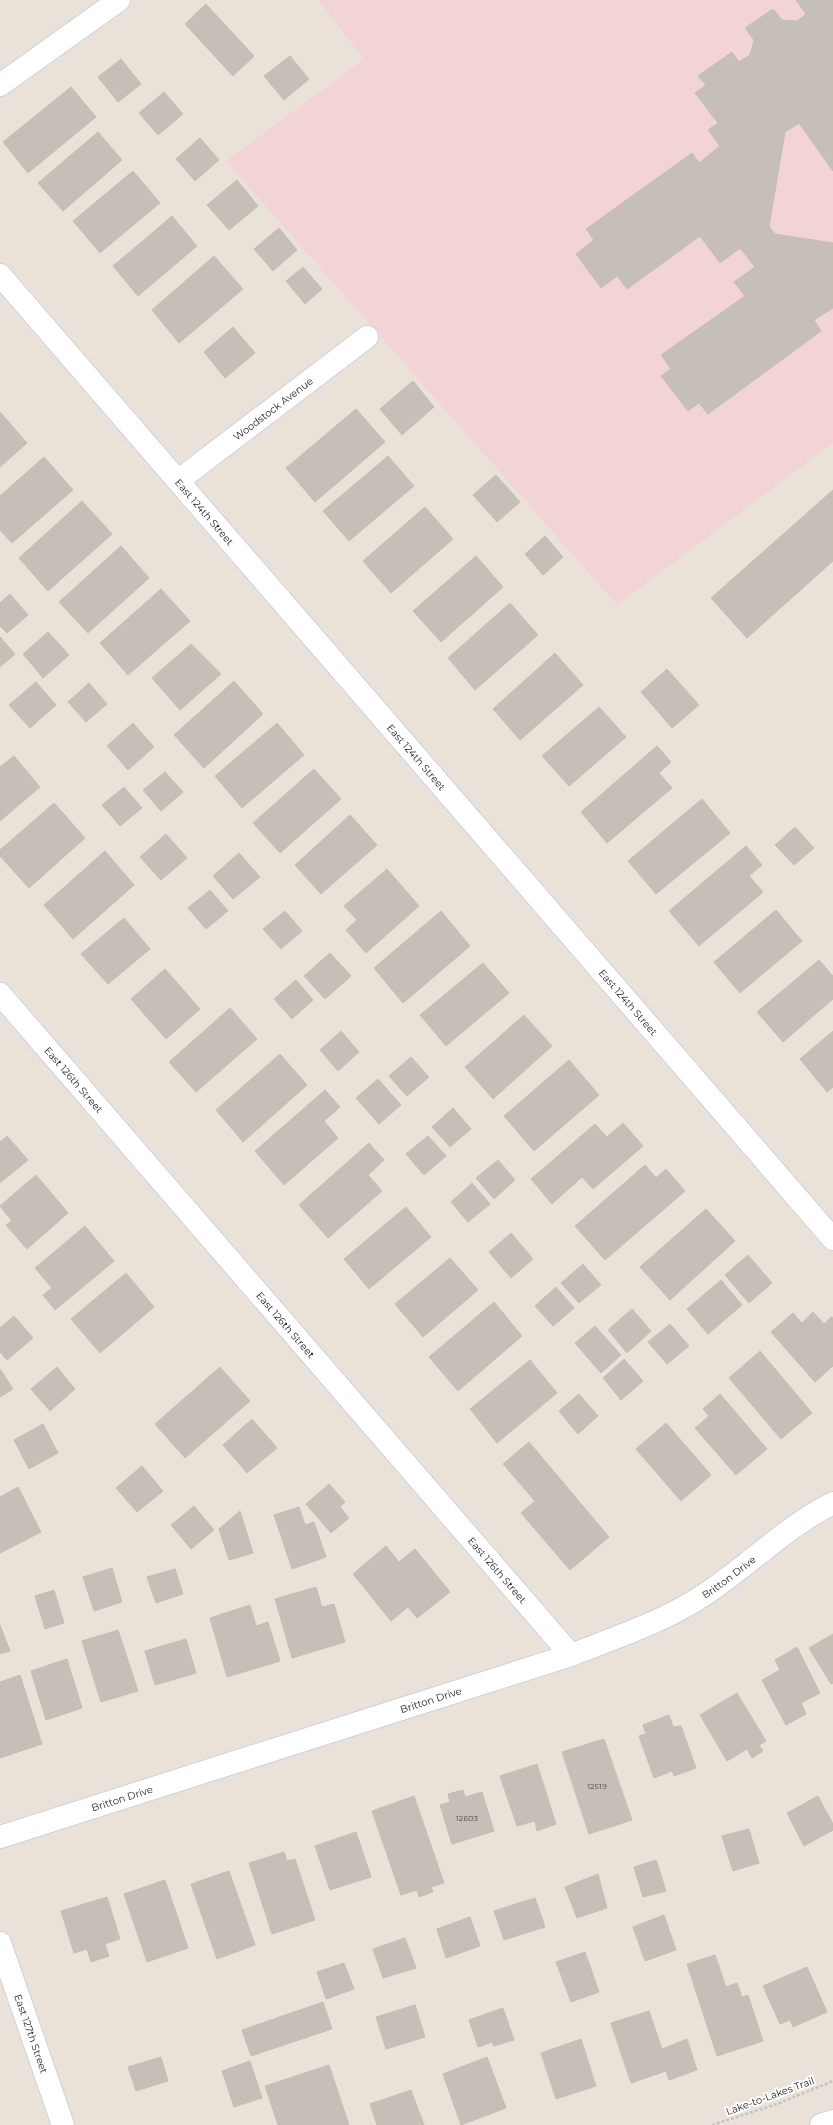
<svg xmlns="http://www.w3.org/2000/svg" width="833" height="2125" font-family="Montserrat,sans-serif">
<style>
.medical{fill:#f2d4d6}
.building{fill:#c5bfb8;stroke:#c5beb2}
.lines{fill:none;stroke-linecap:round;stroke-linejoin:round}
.minor-casing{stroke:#cdd1e1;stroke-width:24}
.secondary-casing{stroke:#cdd1e1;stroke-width:24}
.path{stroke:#c3c3c3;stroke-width:2.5;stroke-dasharray:3 2;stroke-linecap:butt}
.minor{stroke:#fff;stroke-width:22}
.secondary{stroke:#fff;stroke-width:22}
.labels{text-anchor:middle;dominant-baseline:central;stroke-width:4;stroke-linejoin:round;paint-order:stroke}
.number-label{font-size:8px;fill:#4e4d4b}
.street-label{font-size:10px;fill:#272727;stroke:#fff}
</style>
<rect width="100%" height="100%" fill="#eae2d8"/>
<path class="medical" d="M 318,0 L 833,0 L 833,443 L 617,605 L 226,161 L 364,59 Z"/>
<g class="building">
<path d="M 796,0 L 833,0 L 833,171 L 799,123 L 785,132 L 769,226 L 775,234 L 833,243 L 833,308 L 814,320 L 821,331 L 708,414 L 699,403 L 688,411 L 661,376 L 671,369 L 661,355 L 745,296 L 734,282 L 755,267 L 740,248 L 720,263 L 700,236 L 627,289 L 617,276 L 601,288 L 576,254 L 594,240 L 586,229 L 692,153 L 699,163 L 720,146 L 708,130 L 718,123 L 695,93 L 706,85 L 698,76 L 732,52 L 739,62 L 750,55 L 754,40 L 745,28 L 773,9 L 782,20 L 797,21 L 806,14 Z"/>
<path d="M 206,4 L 254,56 L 233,76 L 185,24 Z"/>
<path d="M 290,56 L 309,79 L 284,100 L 264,76 Z"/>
<path d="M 121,59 L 141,84 L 118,102 L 98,77 Z"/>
<path d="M 71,87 L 96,117 L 28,173 L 3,142 Z"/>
<path d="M 164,92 L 183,114 L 158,135 L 139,113 Z"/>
<path d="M 98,132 L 122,160 L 63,211 L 38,183 Z"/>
<path d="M 200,138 L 219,160 L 195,181 L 176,159 Z"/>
<path d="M 133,171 L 160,203 L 100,253 L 73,221 Z"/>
<path d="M 237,180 L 258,206 L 229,230 L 207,205 Z"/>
<path d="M 172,216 L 197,246 L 138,296 L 113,266 Z"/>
<path d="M 279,228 L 297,250 L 273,271 L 254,249 Z"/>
<path d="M 214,256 L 243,289 L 179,343 L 152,310 Z"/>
<path d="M 303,267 L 322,289 L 305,304 L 286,281 Z"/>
<path d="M 233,327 L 255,353 L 225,378 L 204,352 Z"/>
<path d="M 413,381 L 434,407 L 402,435 L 380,409 Z"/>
<path d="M 356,409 L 385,442 L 315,502 L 286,468 Z"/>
<path d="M 0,412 L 27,443 L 0,467 Z"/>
<path d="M 388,456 L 414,486 L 349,541 L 323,511 Z"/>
<path d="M 44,457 L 73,490 L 12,543 L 0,530 L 0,496 Z"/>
<path d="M 496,475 L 520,502 L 497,522 L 473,495 Z"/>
<path d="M 833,490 L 833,561 L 747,638 L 711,598 Z"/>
<path d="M 82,501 L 112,534 L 48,591 L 19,558 Z"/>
<path d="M 425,507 L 453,539 L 391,593 L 363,561 Z"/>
<path d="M 545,536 L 563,557 L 543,575 L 525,554 Z"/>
<path d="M 121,546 L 149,578 L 88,633 L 59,602 Z"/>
<path d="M 476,556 L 503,587 L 441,642 L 413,611 Z"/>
<path d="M 161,589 L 190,621 L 128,675 L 100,643 Z"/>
<path d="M 10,594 L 28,615 L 7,633 L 0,626 L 0,603 Z"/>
<path d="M 510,603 L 538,635 L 475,690 L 448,658 Z"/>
<path d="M 48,632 L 69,655 L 43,678 L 23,654 Z"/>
<path d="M 0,637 L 15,654 L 0,667 Z"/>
<path d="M 191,644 L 221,674 L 180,710 L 152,678 Z"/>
<path d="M 555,653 L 583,685 L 520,740 L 493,709 Z"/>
<path d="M 667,669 L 699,705 L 672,728 L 641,692 Z"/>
<path d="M 234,681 L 263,714 L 204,768 L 174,735 Z"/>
<path d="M 36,682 L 56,705 L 30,728 L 9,705 Z"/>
<path d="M 89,683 L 107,704 L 86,722 L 68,702 Z"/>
<path d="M 599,707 L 626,737 L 569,786 L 542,756 Z"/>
<path d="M 133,723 L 154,747 L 128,770 L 107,746 Z"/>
<path d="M 277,723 L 304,755 L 242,808 L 215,776 Z"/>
<path d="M 657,746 L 671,762 L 659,773 L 672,788 L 607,843 L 581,812 Z"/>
<path d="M 14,756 L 40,787 L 0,821 L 0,767 Z"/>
<path d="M 314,769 L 341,799 L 280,853 L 253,823 Z"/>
<path d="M 165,772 L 183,792 L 161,811 L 143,790 Z"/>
<path d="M 124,787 L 142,808 L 120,826 L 102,805 Z"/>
<path d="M 702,799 L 730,833 L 656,894 L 628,861 Z"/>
<path d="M 54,803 L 85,838 L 29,888 L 0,856 L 0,850 Z"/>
<path d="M 350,815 L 377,845 L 321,894 L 295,865 Z"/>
<path d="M 795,827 L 814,848 L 794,865 L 775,845 Z"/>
<path d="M 166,834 L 187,858 L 161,880 L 140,857 Z"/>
<path d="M 746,846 L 762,865 L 749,876 L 763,892 L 699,946 L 669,911 Z"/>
<path d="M 105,851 L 134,885 L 73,939 L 44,905 Z"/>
<path d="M 239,853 L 260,877 L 233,899 L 213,876 Z"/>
<path d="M 387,869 L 419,906 L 366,953 L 346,930 L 357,920 L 344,906 Z"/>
<path d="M 210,890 L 228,911 L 206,929 L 188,908 Z"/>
<path d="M 776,910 L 802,941 L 740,993 L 714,962 Z"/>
<path d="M 285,911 L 302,931 L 281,949 L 263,929 Z"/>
<path d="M 441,911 L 470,946 L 403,1003 L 374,968 Z"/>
<path d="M 124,918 L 150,949 L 108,984 L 81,954 Z"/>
<path d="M 330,953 L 351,976 L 325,999 L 304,976 Z"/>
<path d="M 819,960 L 833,976 L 833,999 L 783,1042 L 757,1012 Z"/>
<path d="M 483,963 L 509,993 L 446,1046 L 420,1015 Z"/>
<path d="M 165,969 L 200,1009 L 166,1039 L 131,999 Z"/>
<path d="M 296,980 L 313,1000 L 292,1019 L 274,999 Z"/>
<path d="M 230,1008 L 257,1039 L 196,1092 L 169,1062 Z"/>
<path d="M 524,1015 L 552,1046 L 493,1099 L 465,1067 Z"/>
<path d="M 341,1031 L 359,1052 L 338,1071 L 320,1050 Z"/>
<path d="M 833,1031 L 833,1087 L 827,1092 L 800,1059 Z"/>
<path d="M 280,1054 L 307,1085 L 243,1142 L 216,1110 Z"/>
<path d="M 411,1057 L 429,1077 L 407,1096 L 389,1076 Z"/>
<path d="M 569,1060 L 599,1095 L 534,1151 L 504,1116 Z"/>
<path d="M 378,1079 L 401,1105 L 379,1124 L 356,1098 Z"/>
<path d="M 325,1090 L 340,1107 L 324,1121 L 338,1138 L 284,1185 L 255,1151 Z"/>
<path d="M 453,1108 L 471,1129 L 450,1147 L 432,1127 Z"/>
<path d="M 623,1123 L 643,1146 L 593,1189 L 582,1177 L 552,1204 L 531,1179 L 595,1124 L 607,1137 Z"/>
<path d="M 7,1136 L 28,1160 L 0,1183 L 0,1142 Z"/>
<path d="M 428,1136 L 446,1156 L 424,1175 L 406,1154 Z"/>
<path d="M 369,1143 L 384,1160 L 368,1175 L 382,1191 L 328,1238 L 299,1205 Z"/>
<path d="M 498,1160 L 515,1180 L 494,1199 L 476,1178 Z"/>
<path d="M 645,1165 L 656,1178 L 666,1169 L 685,1191 L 605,1260 L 575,1226 Z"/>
<path d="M 36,1175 L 68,1213 L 27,1249 L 6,1225 L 12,1221 L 0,1206 Z"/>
<path d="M 472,1183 L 490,1204 L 468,1222 L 451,1202 Z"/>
<path d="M 406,1207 L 431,1237 L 369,1289 L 344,1259 Z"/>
<path d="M 706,1209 L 735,1241 L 670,1300 L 640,1267 Z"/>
<path d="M 85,1226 L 114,1261 L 55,1310 L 43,1295 L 52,1288 L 35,1268 Z"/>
<path d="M 511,1233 L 533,1259 L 511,1278 L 489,1252 Z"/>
<path d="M 748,1255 L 772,1283 L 749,1303 L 725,1275 Z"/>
<path d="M 450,1258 L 478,1290 L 423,1337 L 395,1304 Z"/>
<path d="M 583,1264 L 601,1285 L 579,1303 L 561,1283 Z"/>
<path d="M 126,1273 L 154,1307 L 100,1353 L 71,1319 Z"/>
<path d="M 721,1280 L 742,1305 L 708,1334 L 687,1309 Z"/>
<path d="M 556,1287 L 574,1308 L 553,1326 L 535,1306 Z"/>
<path d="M 494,1302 L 522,1336 L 458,1391 L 429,1357 Z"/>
<path d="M 632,1309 L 651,1331 L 627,1353 L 608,1330 Z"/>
<path d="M 813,1312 L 824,1324 L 831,1317 L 833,1318 L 833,1366 L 815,1382 L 771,1332 L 793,1313 L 802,1323 Z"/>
<path d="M 14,1316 L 33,1338 L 7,1360 L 0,1352 L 0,1328 Z"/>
<path d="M 670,1324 L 689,1346 L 667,1364 L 648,1342 Z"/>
<path d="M 595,1326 L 621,1355 L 601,1373 L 575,1343 Z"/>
<path d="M 760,1351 L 812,1413 L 781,1439 L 729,1378 Z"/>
<path d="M 624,1359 L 643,1381 L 621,1400 L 603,1378 Z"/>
<path d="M 530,1360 L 557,1393 L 497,1443 L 470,1409 Z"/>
<path d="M 57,1367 L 75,1389 L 50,1411 L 31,1389 Z"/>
<path d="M 220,1367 L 250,1401 L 185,1458 L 155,1424 Z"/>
<path d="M 0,1369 L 13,1389 L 0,1397 Z"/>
<path d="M 579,1394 L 598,1416 L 578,1434 L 559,1411 Z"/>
<path d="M 720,1394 L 767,1449 L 736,1475 L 695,1428 L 709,1416 L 703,1409 Z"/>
<path d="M 252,1419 L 277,1448 L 247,1473 L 223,1445 Z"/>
<path d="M 666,1423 L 711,1475 L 681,1501 L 636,1449 Z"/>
<path d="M 43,1424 L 58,1453 L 29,1469 L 14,1440 Z"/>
<path d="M 529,1442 L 609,1537 L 570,1570 L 521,1513 L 535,1501 L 503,1464 Z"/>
<path d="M 142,1466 L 163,1491 L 137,1512 L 116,1488 Z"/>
<path d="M 329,1484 L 345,1502 L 340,1507 L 349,1518 L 331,1533 L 306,1504 Z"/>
<path d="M 18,1487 L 41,1532 L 0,1553 L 0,1497 Z"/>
<path d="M 194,1506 L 214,1530 L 191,1549 L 171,1525 Z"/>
<path d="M 299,1507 L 305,1525 L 314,1522 L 326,1557 L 292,1569 L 274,1515 Z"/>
<path d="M 240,1511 L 253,1553 L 229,1560 L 219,1529 Z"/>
<path d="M 386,1546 L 399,1562 L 415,1549 L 450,1592 L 417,1618 L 408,1607 L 391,1621 L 353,1574 Z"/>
<path d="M 112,1568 L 122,1602 L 94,1611 L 83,1577 Z"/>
<path d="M 175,1569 L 183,1594 L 156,1603 L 147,1577 Z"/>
<path d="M 316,1587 L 322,1607 L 334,1604 L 345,1642 L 292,1658 L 275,1599 Z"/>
<path d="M 54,1590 L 64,1623 L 45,1629 L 35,1596 Z"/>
<path d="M 250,1605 L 256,1626 L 268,1622 L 280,1661 L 227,1677 L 210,1618 Z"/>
<path d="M 0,1625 L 10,1651 L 0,1654 Z"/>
<path d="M 118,1630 L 138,1691 L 101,1702 L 82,1641 Z"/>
<path d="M 833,1634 L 833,1683 L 831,1684 L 809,1648 Z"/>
<path d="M 186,1639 L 196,1673 L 155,1685 L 145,1651 Z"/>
<path d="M 797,1647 L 820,1693 L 801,1703 L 806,1714 L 786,1725 L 762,1680 L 780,1670 L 775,1660 Z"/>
<path d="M 67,1659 L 82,1708 L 46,1720 L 31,1671 Z"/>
<path d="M 20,1675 L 42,1744 L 0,1758 L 0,1682 Z"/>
<path d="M 737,1693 L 766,1741 L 759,1745 L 763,1751 L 752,1758 L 747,1749 L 727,1761 L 700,1715 Z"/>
<path d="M 669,1715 L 673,1727 L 681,1726 L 696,1768 L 674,1776 L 672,1771 L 654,1778 L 639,1736 L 646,1734 L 643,1725 Z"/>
<path d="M 604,1739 L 632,1820 L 589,1834 L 562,1752 Z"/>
<path d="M 537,1764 L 556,1824 L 537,1831 L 535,1821 L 517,1826 L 500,1776 Z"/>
<path d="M 463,1790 L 465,1797 L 482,1792 L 494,1831 L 452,1844 L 440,1805 L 450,1802 L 448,1794 Z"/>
<path d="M 414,1796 L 444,1883 L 431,1887 L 433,1892 L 419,1897 L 417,1890 L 401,1895 L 372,1811 Z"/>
<path d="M 818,1796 L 833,1824 L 833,1830 L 804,1846 L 787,1813 Z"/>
<path d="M 749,1829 L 759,1863 L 733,1871 L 722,1836 Z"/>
<path d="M 356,1832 L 371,1877 L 330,1890 L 315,1846 Z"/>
<path d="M 284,1852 L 287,1861 L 295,1859 L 315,1920 L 272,1934 L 249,1863 Z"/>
<path d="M 656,1860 L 666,1891 L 643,1897 L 634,1867 Z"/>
<path d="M 229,1871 L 255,1945 L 217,1959 L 191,1884 Z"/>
<path d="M 598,1874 L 607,1908 L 577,1918 L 565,1887 Z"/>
<path d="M 165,1880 L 188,1948 L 147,1962 L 124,1894 Z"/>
<path d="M 107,1897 L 120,1939 L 105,1944 L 109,1956 L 91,1962 L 87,1949 L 74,1953 L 61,1911 Z"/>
<path d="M 535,1898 L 545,1927 L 504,1940 L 494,1911 Z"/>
<path d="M 664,1915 L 676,1950 L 645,1961 L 633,1927 Z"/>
<path d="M 470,1917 L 480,1946 L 446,1958 L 437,1929 Z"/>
<path d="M 405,1938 L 416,1968 L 383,1978 L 373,1949 Z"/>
<path d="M 585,1952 L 599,1992 L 571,2002 L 556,1962 Z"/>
<path d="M 715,1955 L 726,1987 L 737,1983 L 742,1997 L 748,1995 L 763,2041 L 717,2056 L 687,1964 Z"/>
<path d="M 344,1963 L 354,1989 L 326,1999 L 317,1972 Z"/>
<path d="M 807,1967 L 827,2012 L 793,2027 L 790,2020 L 780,2024 L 763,1986 Z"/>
<path d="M 323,2002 L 332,2029 L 251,2056 L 242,2030 Z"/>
<path d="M 415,2005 L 425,2037 L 386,2049 L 376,2017 Z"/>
<path d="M 503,2008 L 514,2040 L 494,2046 L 492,2042 L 478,2047 L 469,2020 Z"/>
<path d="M 649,2011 L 662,2049 L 687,2039 L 697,2070 L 669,2080 L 666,2071 L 631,2083 L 611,2023 Z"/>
<path d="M 581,2039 L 596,2086 L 556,2099 L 541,2053 Z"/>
<path d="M 161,2057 L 168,2081 L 136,2091 L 128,2067 Z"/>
<path d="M 487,2057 L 506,2108 L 461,2125 L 443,2074 Z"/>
<path d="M 250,2061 L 262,2098 L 234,2107 L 222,2071 Z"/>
<path d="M 329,2065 L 349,2125 L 278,2125 L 265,2086 Z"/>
<path d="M 411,2090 L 424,2125 L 377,2125 L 370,2104 Z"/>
</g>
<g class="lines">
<g class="minor-casing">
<g id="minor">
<path d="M 0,85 L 119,0"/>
<path id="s1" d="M 0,275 L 833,1239"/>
<path id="s2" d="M 179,480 L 367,337"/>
<path id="s3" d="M 0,994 L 571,1655"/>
<path id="s4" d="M 0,1837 L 571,1655 C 617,1637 666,1621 707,1593 C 749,1565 787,1526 833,1503"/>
<path id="s5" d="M 0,1943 L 63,2125"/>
</g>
</g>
<g class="secondary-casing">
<path id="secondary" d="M 821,2125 L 833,2121"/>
</g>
<path class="path" d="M 712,2125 L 777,2104 L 833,2081"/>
<use href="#minor" class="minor"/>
<use href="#secondary" class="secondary"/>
</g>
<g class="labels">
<g class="number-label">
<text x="597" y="1786">12519</text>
<text x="467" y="1818">12603</text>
</g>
<g class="street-label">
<text stroke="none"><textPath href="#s2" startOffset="118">Woodstock Avenue</textPath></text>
<text stroke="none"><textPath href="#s1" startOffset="313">East 124th Street</textPath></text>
<text stroke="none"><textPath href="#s1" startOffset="637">East 124th Street</textPath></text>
<text stroke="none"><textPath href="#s1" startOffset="961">East 124th Street</textPath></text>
<text stroke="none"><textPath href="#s3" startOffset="113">East 126th Street</textPath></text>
<text stroke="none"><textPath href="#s3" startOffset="437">East 126th Street</textPath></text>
<text stroke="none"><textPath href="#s3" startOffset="761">East 126th Street</textPath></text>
<text stroke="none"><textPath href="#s4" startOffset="776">Britton Drive</textPath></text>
<text stroke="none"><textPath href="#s4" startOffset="452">Britton Drive</textPath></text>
<text stroke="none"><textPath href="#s4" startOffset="128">Britton Drive</textPath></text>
<text stroke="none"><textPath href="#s5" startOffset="96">East 127th Street</textPath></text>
<text transform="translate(770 2096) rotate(-20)">Lake-to-Lakes Trail</text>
</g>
</g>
</svg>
